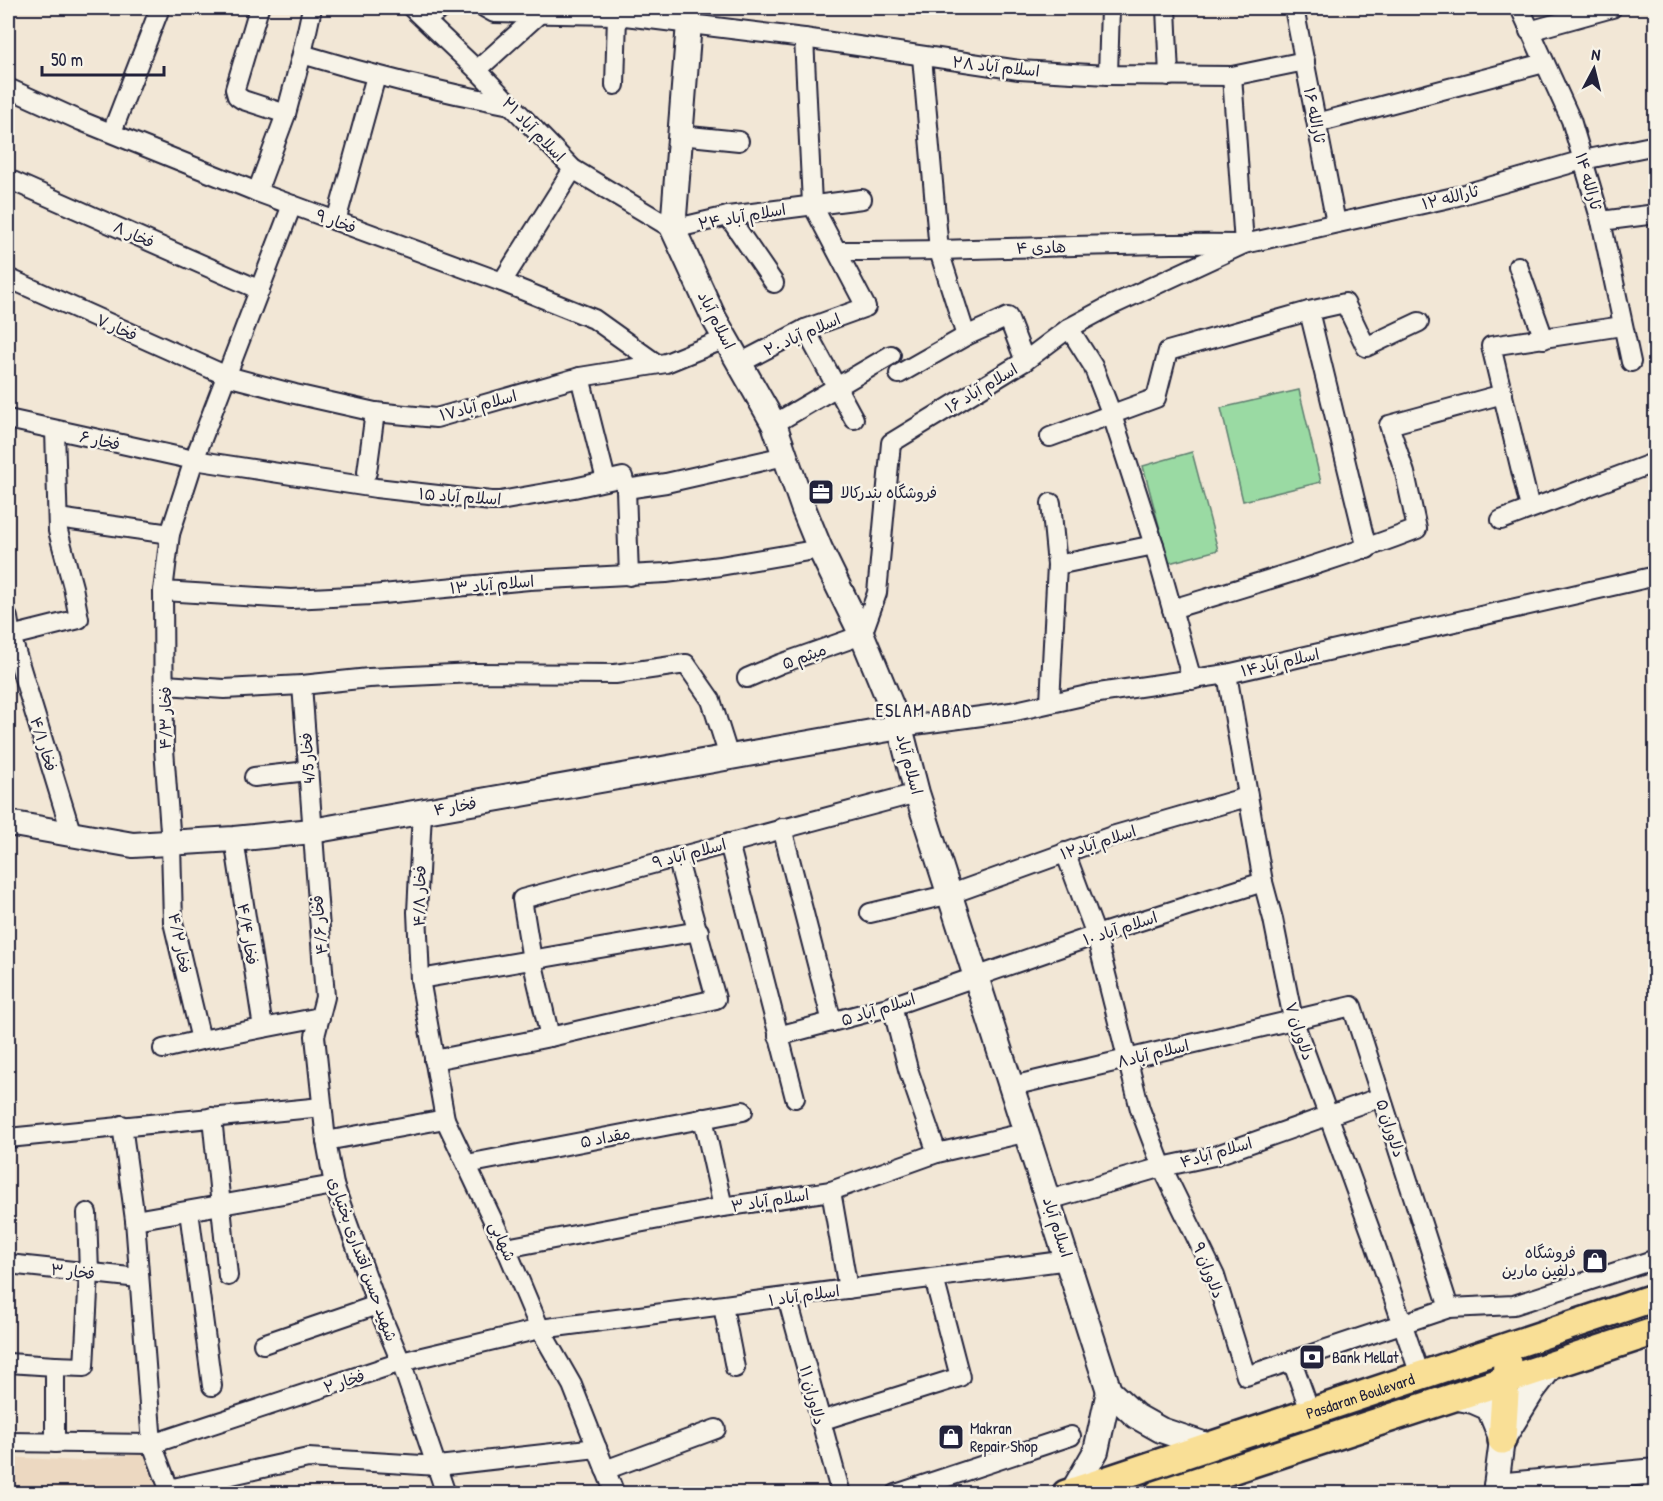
<svg xmlns="http://www.w3.org/2000/svg" width="1663" height="1501" font-family="'Patrick Hand','Playpen Sans Arabic',sans-serif">
<style>
.built{fill:#ecd8c1}
.green{fill:#9adaa3;stroke:#5e7e6f;stroke-width:1.5}
.lines{fill:none;stroke-linecap:round;stroke-linejoin:round}
.street-casing{stroke:#22223b;stroke-width:22}
.secondary-casing{stroke:#22223b;stroke-width:28}
.primary-casing{stroke:#22223b;stroke-width:32}
.street{stroke:#f7f3e8;stroke-width:18}
.secondary{stroke:#f7f3e8;stroke-width:24}
.primary{stroke:#f9df96;stroke-width:27}
.labels{text-anchor:middle;dominant-baseline:central;stroke-width:5;stroke-linejoin:round;paint-order:stroke}
.street-label{font-size:16px;fill:#22223b;stroke:#f7f3e8}
.poi-label{font-size:16px;fill:#22223b;stroke:#f7f3e8;text-anchor:start}
.neighbourhood-label{font-size:18px;letter-spacing:1.5px;fill:#22223b;stroke:#f7f3e8}
</style>
<rect width="100%" height="100%" fill="#f2e7d6"/>
<filter id="ink" filterUnits="userSpaceOnUse"><feTurbulence type="fractalNoise" baseFrequency=".0167" numOctaves="2"/><feDisplacementMap in="SourceGraphic" scale="12" xChannelSelector="R" yChannelSelector="G"/><feConvolveMatrix kernelMatrix="1 2 1 2 8 2 1 2 1" color-interpolation-filters="sRGB"/></filter>
<g filter="url(#ink)">
<path class="built" d="M 146,1453 L 159,1493 L 8,1493 L 8,1457 L 80,1461 Z"/>
<g class="green">
<path d="M 1299,390 L 1321,482 L 1243,501 L 1221,408 Z"/>
<path d="M 1192,452 L 1218,550 L 1169,563 L 1143,466 Z"/>
</g>
<g class="lines">
<g class="street-casing">
<g id="street">
<path d="M 259,8 L 235,89 L 237,96 L 243,100 L 286,114"/>
<path d="M 412,8 L 477,70 L 573,169 L 673,229 L 728,216 L 862,199"/>
<path d="M 485,8 L 494,13 L 617,15 L 804,38 L 1019,70 L 1108,75 L 1232,76 L 1305,61"/>
<path d="M 1166,8 L 1169,76"/>
<path d="M 1294,8 L 1336,223"/>
<path d="M 1520,8 L 1571,120 L 1601,221 L 1631,362"/>
<path d="M 425,19 L 443,8"/>
<path d="M 1529,31 L 1612,8"/>
<path d="M 302,54 L 312,8"/>
<path d="M 922,57 L 939,251 L 966,336"/>
<path d="M 477,70 L 540,13"/>
<path d="M 1108,75 L 1110,8"/>
<path d="M 1232,76 L 1244,244"/>
<path d="M 615,85 L 617,15"/>
<path d="M 8,88 L 81,121 L 257,192 L 502,282 L 594,319 L 657,364"/>
<path d="M 1317,123 L 1544,63"/>
<path d="M 112,132 L 160,8"/>
<path d="M 680,135 L 739,141"/>
<path d="M 8,179 L 260,290"/>
<path d="M 257,192 L 286,114 L 302,54 C 371,75 440,92 510,105"/>
<path d="M 728,216 L 774,283"/>
<path d="M 336,221 L 376,76"/>
<path d="M 1601,221 L 1656,214"/>
<path d="M 837,251 C 971,252 1105,242 1239,244"/>
<path d="M 1518,266 L 1544,339"/>
<path d="M 8,278 L 227,376 L 295,394 L 375,412 L 436,418 L 580,377 L 666,363 L 725,339"/>
<path d="M 502,282 L 573,169"/>
<path d="M 1309,311 L 1367,549"/>
<path d="M 1069,328 L 1093,366 L 1112,415 L 1154,545 L 1192,680"/>
<path d="M 805,329 L 854,419"/>
<path d="M 740,363 L 805,329 L 866,307 L 812,204 L 804,38"/>
<path d="M 899,374 L 966,336 L 1008,317 L 1025,361"/>
<path d="M 580,377 L 606,480"/>
<path d="M 8,419 L 194,460 L 376,488 L 491,501 L 500,501 L 574,488 L 623,477 L 626,489 L 666,483 L 785,456"/>
<path d="M 774,424 L 891,355"/>
<path d="M 1050,437 L 1156,398 L 1168,351 L 1309,311 L 1345,303 L 1366,347 L 1419,322"/>
<path d="M 367,472 L 375,412"/>
<path d="M 626,489 L 629,576"/>
<path d="M 1051,503 L 1057,565"/>
<path d="M 1530,508 L 1491,346 L 1622,326"/>
<path d="M 58,518 L 170,534"/>
<path d="M 1501,520 L 1656,462"/>
<path d="M 163,591 L 291,599 L 372,595 L 529,580 L 666,573 L 720,566 L 820,549"/>
<path d="M 1172,609 C 1254,584 1337,560 1417,529 L 1405,473 L 1389,425 L 1503,394"/>
<path d="M 8,618 L 11,636 L 72,835"/>
<path d="M 11,636 L 79,619 L 73,587 L 58,531 L 55,430"/>
<path d="M 1227,674 L 1263,882 L 1273,919 L 1293,1019 L 1372,1235 L 1420,1375"/>
<path d="M 747,678 L 780,664 L 862,635 L 877,593 L 891,443 L 1025,361 L 1069,328 L 1108,307 L 1244,244 L 1454,197 L 1583,160 L 1656,145"/>
<path d="M 165,685 L 224,689 L 302,685 L 369,678 L 474,673 L 615,674 L 686,664 L 711,700 L 729,757"/>
<path d="M 302,685 L 325,997 L 315,1036 L 326,1141 L 334,1185 L 377,1305 L 401,1362 L 446,1494"/>
<path d="M 1050,703 L 1057,565 L 1154,545"/>
<path d="M 900,727 L 1011,712 L 1092,694 L 1227,674 L 1656,576"/>
<path d="M 254,777 L 308,771"/>
<path d="M 422,812 L 417,912 L 420,979 L 445,1119 L 506,1248 L 540,1329 L 572,1385 L 615,1494"/>
<path d="M 782,828 L 832,1022"/>
<path d="M 234,839 L 263,1028"/>
<path d="M 729,843 L 795,1098"/>
<path d="M 1065,852 L 1096,935 L 1140,1109 L 1162,1167 L 1215,1276 L 1246,1376 L 1449,1308 L 1514,1305 L 1656,1259"/>
<path d="M 870,913 L 951,894 L 1112,836 L 1247,797"/>
<path d="M 420,979 L 699,931"/>
<path d="M 892,1006 L 908,1069 L 937,1153"/>
<path d="M 778,1036 L 892,1006 L 1096,935 L 1263,882"/>
<path d="M 550,1037 L 532,960 L 522,899 L 917,793"/>
<path d="M 201,1040 L 173,922 L 171,844 L 164,749 L 163,591 L 170,534 L 194,460 L 292,205"/>
<path d="M 163,1049 L 201,1040 L 320,1017"/>
<path d="M 434,1060 L 550,1037 L 716,999 L 677,857"/>
<path d="M 1012,1086 L 1352,1006 L 1449,1308"/>
<path d="M 212,1117 L 228,1276"/>
<path d="M 703,1118 L 723,1207"/>
<path d="M 122,1125 L 135,1220 L 152,1444 L 171,1494"/>
<path d="M 8,1138 L 322,1107"/>
<path d="M 326,1141 L 445,1119"/>
<path d="M 467,1164 L 743,1111"/>
<path d="M 831,1191 L 848,1289"/>
<path d="M 1049,1200 L 1162,1167 L 1214,1156 L 1381,1097"/>
<path d="M 189,1211 L 212,1386"/>
<path d="M 135,1220 L 334,1185"/>
<path d="M 506,1248 L 723,1207 L 831,1191 L 937,1153 L 1028,1132"/>
<path d="M 8,1264 L 139,1278"/>
<path d="M 787,1297 L 841,1494"/>
<path d="M 723,1306 L 735,1368"/>
<path d="M 263,1344 L 377,1305"/>
<path d="M 1292,1361 L 1310,1411"/>
<path d="M 8,1363 L 55,1366 L 55,1443"/>
<path d="M 55,1366 L 84,1367 L 89,1273 L 87,1213"/>
<path d="M 820,1421 L 960,1377 L 934,1278"/>
<path d="M 8,1442 L 152,1444 L 401,1362 L 540,1329 L 1069,1260"/>
<path d="M 605,1470 L 716,1429"/>
<path d="M 169,1489 L 308,1458 L 438,1466 L 597,1448"/>
<path d="M 896,1494 L 1071,1436"/>
</g>
</g>
<g class="secondary-casing">
<g id="secondary">
<path d="M 688,8 L 689,23 L 673,229 L 715,320 L 774,424 L 804,510 L 820,549 L 862,635 L 900,727 L 917,793 L 1109,1391 L 1136,1416 L 1161,1430 L 1209,1446"/>
<path d="M 8,823 L 133,845 L 234,839 L 312,831 L 900,727"/>
<path d="M 1454,1397 L 1473,1401 L 1489,1408 L 1502,1440"/>
<path d="M 1496,1486 L 1656,1471"/>
<path d="M 1073,1491 L 1096,1451 L 1109,1391"/>
<path d="M 1495,1494 L 1502,1440 L 1533,1390 L 1553,1364"/>
</g>
</g>
<g class="primary-casing">
<g id="primary">
<path d="M 1502,1440 L 1507,1363"/>
<path id="s1" d="M 1066,1494 L 1656,1297"/>
<path d="M 1158,1494 L 1656,1331"/>
</g>
</g>
<use href="#street" class="street"/>
<use href="#secondary" class="secondary"/>
<use href="#primary" class="primary"/>
</g>
</g>
<defs>
<g id="office-square" transform="scale(1.35)"><rect x="-9" y="-9" width="18" height="18" rx="4" fill="#22223b" stroke="#f7f3e8"/><path d="M-6-3h4V-5.5h4V-3h4V5H-6ZM-1-4.5V-3h2v-1.5ZM-6 0V1H6V0Z" fill="#fff"/></g>
<g id="shop-square" transform="scale(1.35)"><rect x="-9" y="-9" width="18" height="18" rx="4" fill="#22223b" stroke="#f7f3e8"/><path d="M-5-2.5h2.3a2.7 3.5 0 0 1 5.4 0H5L5.5 6h-11ZM-1.5-2.5h3a1.5 2.3 0 0 0-3 0Z" fill="#fff"/></g>
<g id="bank-square" transform="scale(1.35)"><rect x="-9" y="-9" width="18" height="18" rx="4" fill="#22223b" stroke="#f7f3e8"/><path d="M-6-4H6V4H-6ZM0-2.3a2.3 2.3 0 1 0 0 4.6a2.3 2.3 0 1 0 0-4.6Z" fill="#fff"/></g>
</defs>
<g fill-rule="evenodd">
<use href="#office-square" x="821" y="492"/>
<use href="#shop-square" x="1595" y="1261"/>
<use href="#bank-square" x="1312" y="1357"/>
<use href="#shop-square" x="951" y="1437"/>
</g>
<g class="labels">
<g class="street-label">
<text transform="translate(996 66) rotate(6)">اسلام آباد ۲۸</text>
<text transform="translate(1315 115) rotate(79)">ثارالله ۱۶</text>
<text transform="translate(534 129) rotate(46)">اسلام آباد ۲۱</text>
<text transform="translate(1589 181) rotate(74)">ثارالله ۱۴</text>
<text transform="translate(1450 197) rotate(-14)">ثارالله ۱۲</text>
<text transform="translate(742 216) rotate(-10)">اسلام آباد ۲۴</text>
<text transform="translate(336 221) rotate(20)">فخار ۹</text>
<text transform="translate(134 234) rotate(24)">فخار ۸</text>
<text transform="translate(1041 247) rotate(-2)">هادی ۴</text>
<text transform="translate(717 320) rotate(63)">اسلام آباد</text>
<text transform="translate(117 327) rotate(24)">فخار ۷</text>
<text transform="translate(802 334) rotate(-24)">اسلام آباد ۲۰</text>
<text transform="translate(981 388) rotate(-31)">اسلام آباد ۱۶</text>
<text transform="translate(478 405) rotate(-15)">اسلام آباد۱۷</text>
<text transform="translate(100 440) rotate(12)">فخار ۶</text>
<text transform="translate(460 496) rotate(4)">اسلام آباد ۱۵</text>
<text transform="translate(492 584) rotate(-5)">اسلام آباد ۱۳</text>
<text transform="translate(804 656) rotate(-20)">میثم ۵</text>
<text transform="translate(1280 662) rotate(-13)">اسلام آباد۱۴</text>
<text transform="translate(165 718) rotate(-90)">فخار ۴/۳</text>
<text transform="translate(44 744) rotate(73)">فخار ۴/۱</text>
<text transform="translate(307 758) rotate(-94)">فخار 4/5</text>
<text transform="translate(910 764) rotate(75)">اسلام آباد</text>
<text transform="translate(455 806) rotate(-10)">فخار ۴</text>
<text transform="translate(1098 842) rotate(-18)">اسلام آباد۱۲</text>
<text transform="translate(689 853) rotate(-15)">اسلام آباد ۹</text>
<text transform="translate(419 896) rotate(-89)">فخار ۴/۸</text>
<text transform="translate(319 925) rotate(-95)">فخار ۴/۶</text>
<text transform="translate(1120 928) rotate(-18)">اسلام آباد ۱۰</text>
<text transform="translate(248 934) rotate(81)">فخار ۴/۴</text>
<text transform="translate(180 943) rotate(79)">فخار ۴/۲</text>
<text transform="translate(878 1009) rotate(-17)">اسلام آباد ۵</text>
<text transform="translate(1300 1031) rotate(72)">دلاوران ۷</text>
<text transform="translate(1153 1053) rotate(-14)">اسلام آباد۸</text>
<text transform="translate(1391 1128) rotate(72)">دلاوران ۵</text>
<text transform="translate(605 1137) rotate(-11)">مقداد ۵</text>
<text transform="translate(1216 1152) rotate(-16)">اسلام آباد۴</text>
<text transform="translate(770 1200) rotate(-9)">اسلام آباد ۳</text>
<text transform="translate(1058 1227) rotate(72)">اسلام آباد</text>
<text transform="translate(503 1241) rotate(66)">شهابی</text>
<text transform="translate(363 1259) rotate(70)">شهید حسن اقتداری بختیاری</text>
<text transform="translate(1209 1270) rotate(68)">دلاوران ۹</text>
<text transform="translate(73 1271) rotate(6)">فخار ۳</text>
<text transform="translate(804 1295) rotate(-8)">اسلام آباد ۱</text>
<text transform="translate(344 1381) rotate(-18)">فخار ۲</text>
<text transform="translate(813 1395) rotate(75)">دلاوران ۱۱</text>
<text stroke="none"><textPath href="#s1" startOffset="310">Pasdaran Boulevard</textPath></text>
</g>
<g class="poi-label">
<text x="840" y="492">فروشگاه بندرکالا</text>
<text x="1576" y="1252" text-anchor="end">فروشگاه<tspan x="1576" dy="18">دلفین مارین</tspan></text>
<text x="1332" y="1357">Bank Mellat</text>
<text x="970" y="1428">Makran<tspan x="970" dy="18">Repair Shop</tspan></text>
</g>
<g class="neighbourhood-label">
<text x="924" y="710">ESLAM ABAD</text>
</g>
</g>
<rect width="1663" height="1501" fill="none" stroke="#f7f3e8" stroke-width="30"/>
<rect x="15" y="15" width="1633" height="1471" fill="none" stroke="#22223b" stroke-width="2" filter="url(#ink)"/>
<g transform="translate(1594 69) rotate(7)" stroke="#f7f3e8" stroke-width="4.5" paint-order="stroke">
<path d="M0-4.5L10 22L0 15L-10 22Z" fill="#22223b"/>
<text y="-9" font-size="16" font-weight="bold" text-anchor="middle" fill="#22223b">N</text>
</g>
<path d="M42 66v9h122v-9" fill="none" stroke="#22223b" stroke-width="3"/>
<text x="51" y="66" font-size="18" fill="#22223b" stroke="#f7f3e8" stroke-width="4.5" paint-order="stroke">50 m</text>
</svg>
